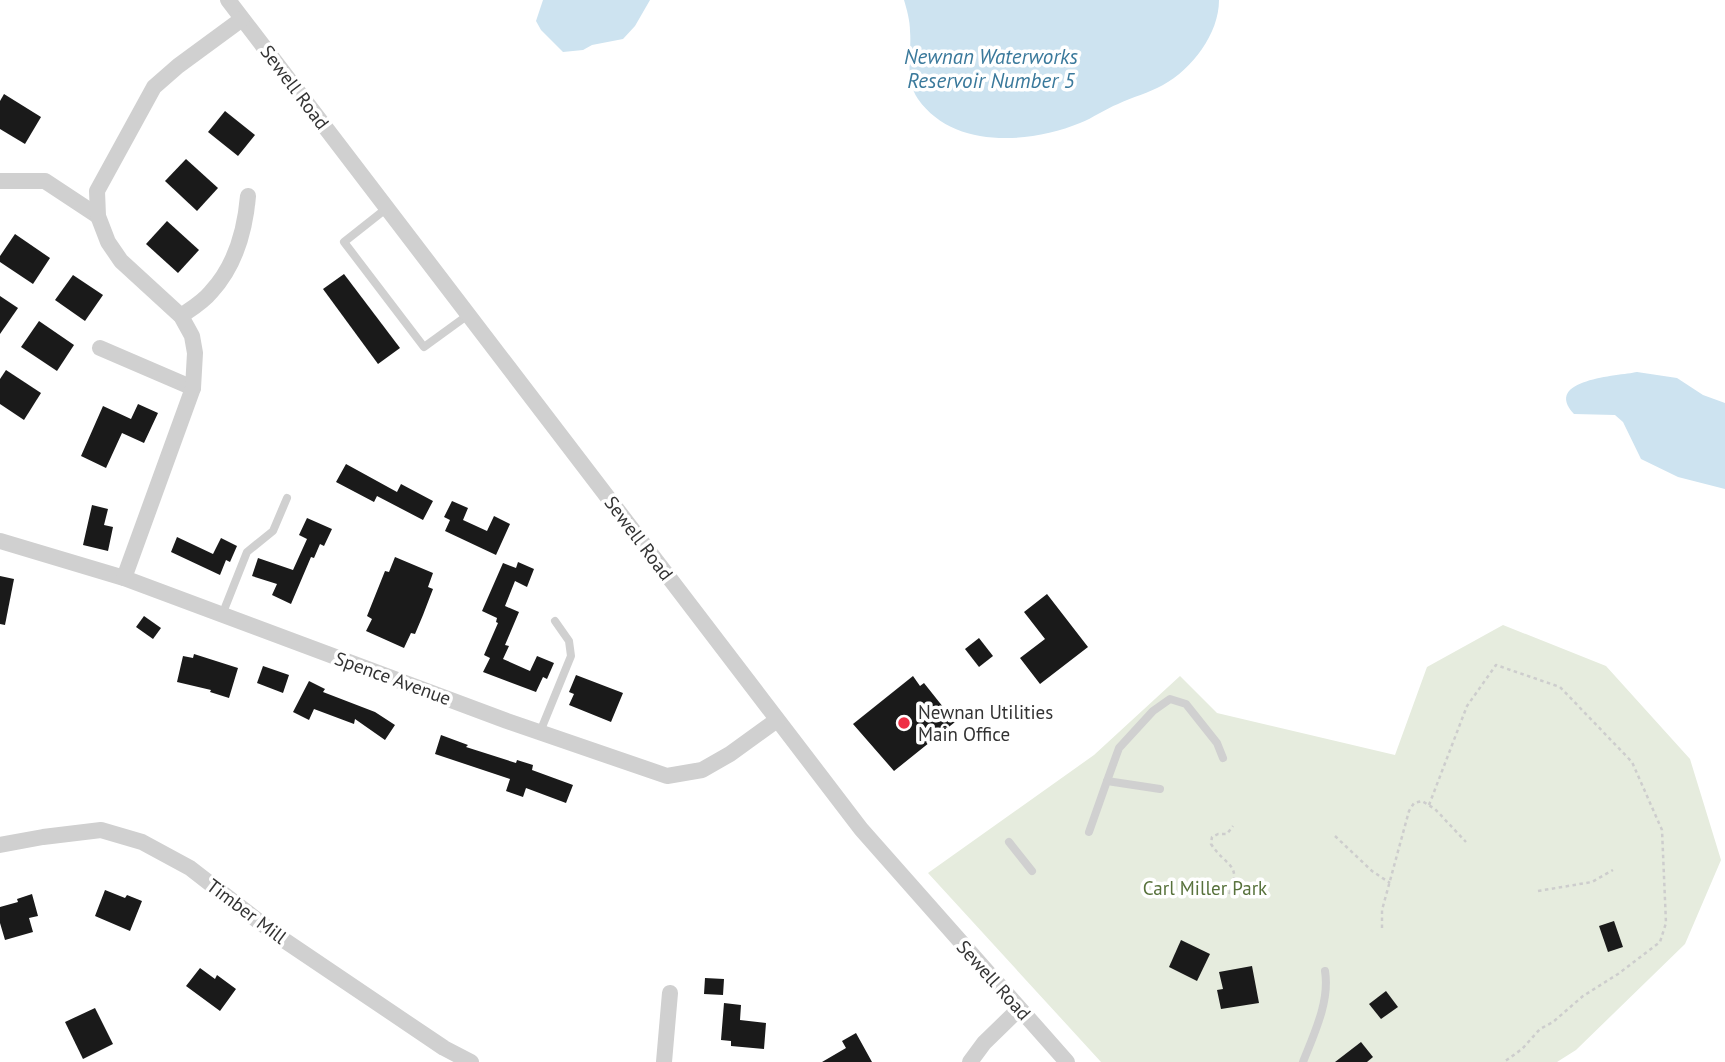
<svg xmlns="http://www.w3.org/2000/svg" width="1725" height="1062" font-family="'PT Sans',sans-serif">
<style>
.green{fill:#e6ecde}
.water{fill:#cde3f0}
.building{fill:#1a1a1a}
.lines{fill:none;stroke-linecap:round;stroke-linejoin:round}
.path{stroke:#cdcdcd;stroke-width:2.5;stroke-dasharray:3.5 3.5;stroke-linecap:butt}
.lane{stroke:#d0d0d0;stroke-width:8}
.street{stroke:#d0d0d0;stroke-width:16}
.poi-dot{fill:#ef2f45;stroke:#fff;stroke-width:2.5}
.labels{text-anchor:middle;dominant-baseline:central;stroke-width:7;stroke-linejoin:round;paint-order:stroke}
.street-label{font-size:19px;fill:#333;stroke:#fff}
.poi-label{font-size:19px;fill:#333;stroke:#fff;text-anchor:start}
.park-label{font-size:19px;fill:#58723c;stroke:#fff}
.water-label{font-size:21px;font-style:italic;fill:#3a799b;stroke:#fff}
</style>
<rect width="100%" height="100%" fill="#fff"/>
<path class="green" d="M 1503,625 L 1606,666 L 1690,759 L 1721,860 L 1685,944 L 1576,1050 L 1557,1062 L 1101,1062 L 928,873 L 1094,755 L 1180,676 L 1217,713 L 1395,755 L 1427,667 Z"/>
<g class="water">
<path d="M 543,0 L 650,0 L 635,26 L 623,39 L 592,45 L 583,50 L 563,52 L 541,30 L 536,21 Z"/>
<path d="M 904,0 L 1219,0 C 1219,34 1192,69 1163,85 C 1149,93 1132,97 1118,104 C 1105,109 1093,118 1080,123 C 1029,144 953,149 918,99 C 904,78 912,55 910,31 C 910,21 907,10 904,0 Z"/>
<path d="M 1637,372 L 1677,378 L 1703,395 L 1725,403 L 1725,489 L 1678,477 L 1641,459 L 1623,422 L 1615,415 L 1574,414 C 1542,379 1618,376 1637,372 Z"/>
</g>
<g class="building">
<path d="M 4,94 L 41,117 L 25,144 L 0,129 L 0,101 Z"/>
<path d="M 225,111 L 255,135 L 238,156 L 208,132 Z"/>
<path d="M 186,159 L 218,188 L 197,211 L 165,181 Z"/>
<path d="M 167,221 L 199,250 L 178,273 L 146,244 Z"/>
<path d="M 15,234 L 50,258 L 33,284 L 0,262 L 0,256 Z"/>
<path d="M 344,274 L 400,348 L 378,364 L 323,289 Z"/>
<path d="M 73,275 L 103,295 L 85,321 L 55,300 Z"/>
<path d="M 0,296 L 18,308 L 0,334 Z"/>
<path d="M 39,321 L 74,345 L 57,371 L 21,347 Z"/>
<path d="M 6,370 L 41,393 L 24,420 L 0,404 L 0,379 Z"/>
<path d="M 138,404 L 158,413 L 144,443 L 122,433 L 106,468 L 81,456 L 103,406 L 131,419 Z"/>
<path d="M 346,464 L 397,492 L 401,484 L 433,501 L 423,520 L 377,496 L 374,502 L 336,482 Z"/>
<path d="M 452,501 L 468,508 L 463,520 L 487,531 L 494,516 L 510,524 L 496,555 L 445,531 L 450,520 L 444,517 Z"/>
<path d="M 92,505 L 108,509 L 104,525 L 113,527 L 108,551 L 83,545 Z"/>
<path d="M 307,518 L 332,529 L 324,546 L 320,544 L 314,558 L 311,557 L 291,604 L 272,595 L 277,584 L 252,576 L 258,558 L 293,570 L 307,539 L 299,535 Z"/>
<path d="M 177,537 L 213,554 L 221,538 L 237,546 L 230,562 L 226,560 L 220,575 L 171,552 Z"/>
<path d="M 395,557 L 433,573 L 428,587 L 433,589 L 423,615 L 415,634 L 411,633 L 404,648 L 366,631 L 372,619 L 367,616 L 385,571 L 389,572 Z"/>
<path d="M 518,562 L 534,569 L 527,587 L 515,581 L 505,606 L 519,612 L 505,645 L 509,646 L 503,659 L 530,671 L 537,656 L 554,663 L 547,679 L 543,677 L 536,692 L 483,672 L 490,658 L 484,655 L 498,623 L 496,622 L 497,618 L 482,611 L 503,563 L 516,568 Z"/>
<path d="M 0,576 L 14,579 L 5,625 L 0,624 Z"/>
<path d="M 1047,594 L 1088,647 L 1040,684 L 1020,658 L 1045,639 L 1024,612 Z"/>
<path d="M 144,616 L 161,628 L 153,639 L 136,627 Z"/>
<path d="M 979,638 L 993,656 L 979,667 L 965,649 Z"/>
<path d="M 194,654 L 238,668 L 229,698 L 210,692 L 211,690 L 177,682 L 183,656 L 193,658 Z"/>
<path d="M 263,666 L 289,675 L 283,693 L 257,683 Z"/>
<path d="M 576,675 L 623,693 L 611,722 L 569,705 L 574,694 L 569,692 Z"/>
<path d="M 913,676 L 920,686 L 924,683 L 955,722 L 894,771 L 853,724 Z"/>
<path d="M 309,681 L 325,689 L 323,692 L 375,712 L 395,725 L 385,740 L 355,719 L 354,724 L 314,709 L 309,720 L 293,712 Z"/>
<path d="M 441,735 L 468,745 L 466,747 L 516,763 L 517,760 L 533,765 L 532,770 L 573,785 L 566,803 L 526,788 L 523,797 L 506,791 L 510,779 L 435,754 Z"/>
<path d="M 105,890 L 125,898 L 127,895 L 142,901 L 130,931 L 95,916 Z"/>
<path d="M 32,894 L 38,916 L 29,918 L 33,932 L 5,940 L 0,923 L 0,907 L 18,902 L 17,899 Z"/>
<path d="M 1614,921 L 1623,947 L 1608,952 L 1599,926 Z"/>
<path d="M 1181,940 L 1210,954 L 1197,981 L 1169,967 Z"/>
<path d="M 1252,966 L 1259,1003 L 1221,1009 L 1217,990 L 1223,989 L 1219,972 Z"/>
<path d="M 200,968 L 215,979 L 217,975 L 236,989 L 220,1011 L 186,986 Z"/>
<path d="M 705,978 L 724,979 L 723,995 L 704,994 Z"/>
<path d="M 1386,991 L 1398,1007 L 1381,1019 L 1369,1004 Z"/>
<path d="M 724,1003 L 741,1005 L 740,1020 L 766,1023 L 764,1049 L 731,1046 L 731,1041 L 721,1040 Z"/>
<path d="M 95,1008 L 113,1044 L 83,1059 L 65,1022 Z"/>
<path d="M 856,1033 L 872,1062 L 822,1062 L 846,1048 L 842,1041 Z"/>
<path d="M 1361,1042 L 1373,1057 L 1367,1062 L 1335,1062 Z"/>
</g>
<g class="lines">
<g class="path">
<path d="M 1429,805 L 1467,706 L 1496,665 L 1560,687 L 1632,762 L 1662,830 L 1666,923 L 1660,942 L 1618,974 L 1583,996 L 1553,1022 L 1540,1029 L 1522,1049 L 1504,1062"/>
<path d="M 1335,836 L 1372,871 L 1390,883"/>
<path d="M 1538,891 L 1592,882 L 1613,870"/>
<path d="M 1229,894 C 1243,864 1226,867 1211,844 L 1212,837 L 1218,834 L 1227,834 L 1233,826"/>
<path d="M 1382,928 L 1382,910 L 1409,811 L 1414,803 L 1422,801 L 1435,809 L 1466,842"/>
</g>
<g class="lane">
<path d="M 387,208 L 344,242 L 424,347 L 468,315"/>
<path d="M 222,615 L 247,552 L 273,531 L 287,498"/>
<path d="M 540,732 L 571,656 L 569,641 L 555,621"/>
<path d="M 1160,789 L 1107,781 L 1119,748 L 1153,711 L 1170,699 L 1186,704 L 1217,743 L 1223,758"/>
<path d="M 1089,832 L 1107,781"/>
<path d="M 1009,842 L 1032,871"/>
<path d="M 1303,1062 C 1314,1034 1330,1001 1325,971"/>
</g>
<g class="street">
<path d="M 228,0 L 861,829 L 1067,1062"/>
<path d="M 0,181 L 45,181 L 98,216"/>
<path d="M 181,316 C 191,309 203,302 211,292 C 236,265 245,231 248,196"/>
<path d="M 100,348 L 193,388"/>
<path d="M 0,541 L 124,578 L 507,721 L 667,776 L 702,770 L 730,754 L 777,720"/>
<path d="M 124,578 L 193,388 L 195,353 L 192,336 L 181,316 L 121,261 L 108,242 L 98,216 L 97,191 L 154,87 L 178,66 L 242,19"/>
<path d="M 0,845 L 43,837 L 101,830 L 142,842 L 190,868 L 275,934 L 444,1048 L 471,1062"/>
<path d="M 664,1062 L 670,993"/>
<path d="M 970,1062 L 984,1043 L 1019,1009"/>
</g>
</g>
<circle class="poi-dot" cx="904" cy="723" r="7"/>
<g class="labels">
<g class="street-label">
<text transform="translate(295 87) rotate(53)">Sewell Road</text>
<text transform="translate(639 538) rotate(53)">Sewell Road</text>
<text transform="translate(393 678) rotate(20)">Spence Avenue</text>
<text transform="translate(247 911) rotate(37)">Timber Mill</text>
<text transform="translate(994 980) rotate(48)">Sewell Road</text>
</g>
<g class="poi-label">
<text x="918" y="712">Newnan Utilities<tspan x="918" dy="22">Main Office</tspan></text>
</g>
<g class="park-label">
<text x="1205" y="888">Carl Miller Park</text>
</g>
<g class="water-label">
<text x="991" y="56">Newnan Waterworks<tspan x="991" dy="24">Reservoir Number 5</tspan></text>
</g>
</g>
</svg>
